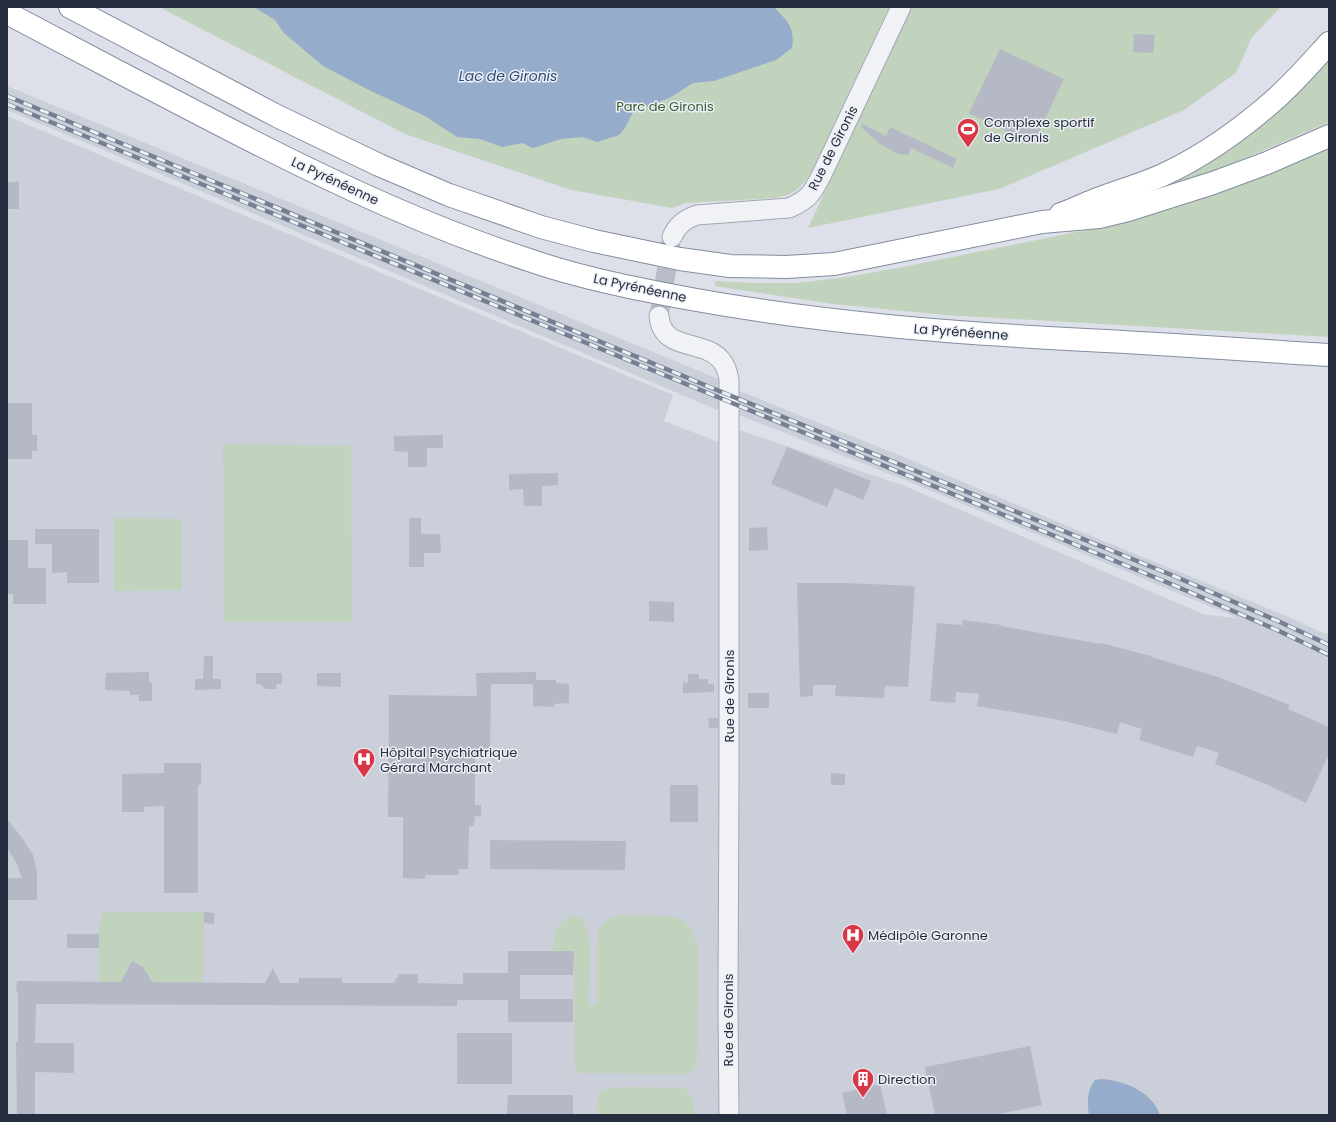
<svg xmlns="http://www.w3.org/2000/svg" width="1336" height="1122" font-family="Poppins,sans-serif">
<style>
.built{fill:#cbcfda}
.green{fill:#c1d2bd}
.water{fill:#95accb}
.building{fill:#b4b9c5}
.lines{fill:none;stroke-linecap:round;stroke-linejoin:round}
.tertiary-tunnel{stroke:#b8bcc6;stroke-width:19;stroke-dasharray:19 10;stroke-linecap:butt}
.tertiary-casing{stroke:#a2a7b2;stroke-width:21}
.motorway-casing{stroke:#838da0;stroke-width:24}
.tertiary{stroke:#f0f2f6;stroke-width:19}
.motorway{stroke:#fff;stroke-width:22}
.rail-casing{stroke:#757f93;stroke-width:4.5}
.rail{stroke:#ecf0f5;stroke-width:3;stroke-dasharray:9;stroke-linecap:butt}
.labels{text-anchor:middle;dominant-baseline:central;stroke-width:3;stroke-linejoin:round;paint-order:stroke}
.park-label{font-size:13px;fill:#375c31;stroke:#ecf0f5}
.poi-label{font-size:13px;fill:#252d3f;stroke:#ecf0f5;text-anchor:start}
.street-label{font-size:13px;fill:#252d3f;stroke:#ecf0f5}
.water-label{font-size:14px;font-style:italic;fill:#2d4976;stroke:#ecf0f5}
</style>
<rect width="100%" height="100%" fill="#dde0e8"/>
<g class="built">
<path d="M 7,86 L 721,380 L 735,389 L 906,458 L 1072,528 L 1284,615 L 1323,633 L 1329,634 L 1329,1115 L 733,1115 L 736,429 L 905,486 L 1203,614 L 1240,619 L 1065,546 L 895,476 L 734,413 L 720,411 L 113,154 L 7,110 Z"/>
<path d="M 7,116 L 673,395 L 664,421 L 721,443 L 721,1115 L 7,1115 Z"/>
</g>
<g class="green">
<path d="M 159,7 L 889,7 L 811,173 C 799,189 797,193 776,198 L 686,203 L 672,208 L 571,190 L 405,134 Z"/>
<path d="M 911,7 L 1281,7 L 1252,37 L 1236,73 L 1184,110 L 999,189 L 808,228 Z"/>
<path d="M 1329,56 L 1329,122 L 1222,168 L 1178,182 L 1176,179 Z"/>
<path d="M 1329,147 L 1329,337 L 945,315 L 833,304 L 715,286 L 715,281 L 752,283 L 797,283 L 847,277 L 903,267 L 1091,229 Z"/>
<path d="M 223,444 L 351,446 L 352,622 L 224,622 Z"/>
<path d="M 114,518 L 182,519 L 182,590 L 114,591 Z"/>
<path d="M 102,912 L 204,912 L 203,982 L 149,982 L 142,966 L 132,961 L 127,972 L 135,982 L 99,982 L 99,923 L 102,923 Z"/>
<path d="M 573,915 L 582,918 C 596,945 587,976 589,1005 L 597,1005 L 597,942 L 599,928 L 607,920 L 616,915 L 668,916 L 682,919 L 691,929 L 698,948 L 697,1061 C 696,1069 693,1071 686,1074 L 575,1073 L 574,952 L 553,951 C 554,930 554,926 573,915 Z"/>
<path d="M 622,1087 L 685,1088 C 693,1095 694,1104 694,1115 L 597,1115 L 597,1099 L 600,1092 L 611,1088 Z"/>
</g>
<g class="water">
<path d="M 254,7 L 774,7 C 788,22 795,27 792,48 L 776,60 L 714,81 L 693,83 L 671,97 L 652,105 L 635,108 L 625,128 L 619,135 L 597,142 L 583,137 L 561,139 L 533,148 L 522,143 L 502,147 L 480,139 L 457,137 L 425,116 L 371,91 L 323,66 L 284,33 L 275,20 Z"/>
<path d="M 1100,1079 C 1123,1080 1152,1091 1160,1115 L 1124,1115 C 1119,1113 1096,1115 1089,1115 C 1087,1103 1087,1090 1095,1080 Z"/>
</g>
<g class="building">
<path d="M 1134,34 L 1155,35 L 1153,53 L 1133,52 Z"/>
<path d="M 1000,49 L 1064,79 L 1033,144 L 969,113 Z"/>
<path d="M 863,124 L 886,136 L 890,127 L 957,159 L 953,168 L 911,148 L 908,155 L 898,154 L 880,144 L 861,127 Z"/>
<rect x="7" y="182" width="12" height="27"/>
<path d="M 7,403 L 32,403 L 32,435 L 37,435 L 37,451 L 32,451 L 32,459 L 7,459 Z"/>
<path d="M 443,435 L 443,448 L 427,448 L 427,467 L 408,467 L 408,452 L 394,451 L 394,436 Z"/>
<path d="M 787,447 L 871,481 L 863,500 L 835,488 L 827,507 L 771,484 Z"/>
<path d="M 558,473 L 558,485 L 542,486 L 542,506 L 524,506 L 523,489 L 509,490 L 509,474 Z"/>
<path d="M 409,518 L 421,518 L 421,534 L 440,534 L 441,553 L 424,553 L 424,567 L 409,567 Z"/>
<path d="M 767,527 L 768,550 L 749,551 L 749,528 Z"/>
<path d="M 35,529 L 99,529 L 99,583 L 67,583 L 67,572 L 52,573 L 52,544 L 35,544 Z"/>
<path d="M 7,540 L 28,540 L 28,568 L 46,568 L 46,604 L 13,604 L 13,594 L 7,594 Z"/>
<path d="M 797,583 L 846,583 L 915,586 L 908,687 L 885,686 L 884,698 L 835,696 L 836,685 L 813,685 L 813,696 L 800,697 Z"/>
<path d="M 649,601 L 674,602 L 674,622 L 649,621 Z"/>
<path d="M 963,620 L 1002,625 L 1001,626 L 1101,644 L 1101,643 L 1151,656 L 1151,657 L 1218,677 L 1290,705 L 1288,709 L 1329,727 L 1329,754 L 1306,803 L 1268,785 L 1215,764 L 1219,753 L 1197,746 L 1193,757 L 1139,740 L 1142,729 L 1120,722 L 1117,734 L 1055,719 L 977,706 L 979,694 L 956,692 L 955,703 L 930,701 L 937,623 L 962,625 Z"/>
<path d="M 204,656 L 213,656 L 213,679 L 221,679 L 221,689 L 195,690 L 195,679 L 203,679 Z"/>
<path d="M 149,672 L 149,682 L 152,682 L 152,701 L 139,701 L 139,695 L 130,695 L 130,691 L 105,690 L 106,673 Z"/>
<path d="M 536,672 L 536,680 L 556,680 L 556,683 L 569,684 L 569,703 L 554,704 L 554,707 L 533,706 L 533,684 L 491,684 L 490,754 L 475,754 L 475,805 L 481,805 L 481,817 L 475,816 L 474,826 L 469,826 L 468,869 L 459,869 L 458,875 L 425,875 L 425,879 L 403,878 L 403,817 L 388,817 L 389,695 L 477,696 L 476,673 Z"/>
<path d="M 256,673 L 282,673 L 282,684 L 276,684 L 277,689 L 266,689 L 260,684 L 256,684 Z"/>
<path d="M 317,673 L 341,673 L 341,687 L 317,686 Z"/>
<path d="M 688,674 L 699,674 L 699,679 L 708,679 L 708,684 L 714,684 L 714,692 L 683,693 L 683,682 L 688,683 Z"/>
<rect x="748" y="693" width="21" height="15"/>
<path d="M 708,718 L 718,718 L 718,728 L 709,728 Z"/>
<path d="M 164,763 L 201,763 L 201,785 L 198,785 L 198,893 L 164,893 L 164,806 L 144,807 L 144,812 L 122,812 L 122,774 L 164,773 Z"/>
<path d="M 831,773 L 845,774 L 845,785 L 831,785 Z"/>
<rect x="670" y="785" width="28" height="37"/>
<path d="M 7,819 L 23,839 L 33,855 L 37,872 L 37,900 L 7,900 L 7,878 L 22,878 L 16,862 L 7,848 Z"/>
<path d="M 490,840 L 626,841 L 625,870 L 490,869 Z"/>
<path d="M 204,912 L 214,913 L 214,924 L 204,923 Z"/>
<rect x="67" y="934" width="32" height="14"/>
<path d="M 508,951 L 574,951 L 573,975 L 520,975 L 520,999 L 573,999 L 573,1022 L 508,1022 L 508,1000 L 457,1000 L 457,1006 L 36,1004 L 35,1043 L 74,1043 L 74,1073 L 35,1072 L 35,1115 L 17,1115 L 16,1042 L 18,1042 L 18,993 L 16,992 L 17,981 L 121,982 L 132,961 L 143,967 L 152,982 L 265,983 L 273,968 L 280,983 L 299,983 L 299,978 L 342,978 L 342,983 L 394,983 L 399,974 L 418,974 L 418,983 L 463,984 L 463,973 L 508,973 Z"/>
<rect x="457" y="1033" width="55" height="51"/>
<path d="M 1030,1046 L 1042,1105 L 995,1115 L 935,1115 L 925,1067 Z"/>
<path d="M 880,1084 L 887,1115 L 847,1115 L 842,1093 Z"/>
<path d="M 508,1095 L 573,1095 L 573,1115 L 507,1115 Z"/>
</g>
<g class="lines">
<path class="tertiary-tunnel" d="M 659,316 L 671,242"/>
<g class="tertiary-casing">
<g id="tertiary">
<path d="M 672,237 C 677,225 685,219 697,215 L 789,208 C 810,199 813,192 823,172 L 901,7"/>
<path d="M 659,316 C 662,352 704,339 721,360 C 726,366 728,373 729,380 L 729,776 L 728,1005 L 729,1115"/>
</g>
</g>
<g class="motorway-casing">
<g id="motorway">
<path d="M 70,7 L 279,117 L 379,165 L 449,195 L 541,227 L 594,241 L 680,259 L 730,266 L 786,267 L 834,264 L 1042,222 L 1099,217 L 1128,210 L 1213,183 L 1267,163 L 1329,136"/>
<path d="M 7,13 C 69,46 130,78 192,110 C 301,167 412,222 529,260 C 581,278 637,289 691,299 C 822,323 953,333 1086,340 C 1167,344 1248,350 1329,355"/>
<path d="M 1061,214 C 1073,210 1084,204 1095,200 C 1120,190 1145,184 1169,172 C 1206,154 1241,129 1272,102 C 1293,84 1311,63 1329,43"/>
</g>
</g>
<use href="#tertiary" class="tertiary"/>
<use href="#motorway" class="motorway"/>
<g class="rail-casing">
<g id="rail">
<path d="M 7,96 L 729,395 L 1174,576 L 1280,622 L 1329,645"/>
<path d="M 7,104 L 1171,584 L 1277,630 L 1329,655"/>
</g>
</g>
<use href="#rail" class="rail"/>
</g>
<defs>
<g id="stadium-pin" transform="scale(1.15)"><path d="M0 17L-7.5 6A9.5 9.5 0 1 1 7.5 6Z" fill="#d83747" stroke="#ecf0f5"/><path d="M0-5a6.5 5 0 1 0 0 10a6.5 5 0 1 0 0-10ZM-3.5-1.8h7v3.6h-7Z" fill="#fff"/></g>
<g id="hospital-pin" transform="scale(1.15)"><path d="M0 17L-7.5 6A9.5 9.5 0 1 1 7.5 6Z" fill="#d83747" stroke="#ecf0f5"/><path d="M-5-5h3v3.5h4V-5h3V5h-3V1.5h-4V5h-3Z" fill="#fff"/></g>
<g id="building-pin" transform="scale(1.15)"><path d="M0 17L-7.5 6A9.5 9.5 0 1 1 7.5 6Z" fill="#d83747" stroke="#ecf0f5"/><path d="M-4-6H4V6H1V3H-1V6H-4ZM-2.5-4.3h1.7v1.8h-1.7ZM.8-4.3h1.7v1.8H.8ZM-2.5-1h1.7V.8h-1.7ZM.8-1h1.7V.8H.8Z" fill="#fff"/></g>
</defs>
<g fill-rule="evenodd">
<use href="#stadium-pin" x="968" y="129"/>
<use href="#hospital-pin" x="364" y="759"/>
<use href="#hospital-pin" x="853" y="935"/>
<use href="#building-pin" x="863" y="1079"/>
</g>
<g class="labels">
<g class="park-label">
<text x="665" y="106">Parc de Gironis</text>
</g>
<g class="poi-label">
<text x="984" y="122">Complexe sportif<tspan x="984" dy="15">de Gironis</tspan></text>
<text x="380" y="752">Hôpital Psychiatrique<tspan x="380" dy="15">Gérard Marchant</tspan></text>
<text x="868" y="935">Médipôle Garonne</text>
<text x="878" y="1079">Direction</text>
</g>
<g class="street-label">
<text transform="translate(833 148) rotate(-63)">Rue de Gironis</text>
<text transform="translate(335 181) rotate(25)">La Pyrénéenne</text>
<text transform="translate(640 288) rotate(12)">La Pyrénéenne</text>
<text transform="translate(961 332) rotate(4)">La Pyrénéenne</text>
<text transform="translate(729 696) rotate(-90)">Rue de Gironis</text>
<text transform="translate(728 1020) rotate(-90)">Rue de Gironis</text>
</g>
<g class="water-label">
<text x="508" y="76">Lac de Gironis</text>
</g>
</g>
<rect width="1336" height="1122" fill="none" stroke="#252d3f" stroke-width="16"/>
</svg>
